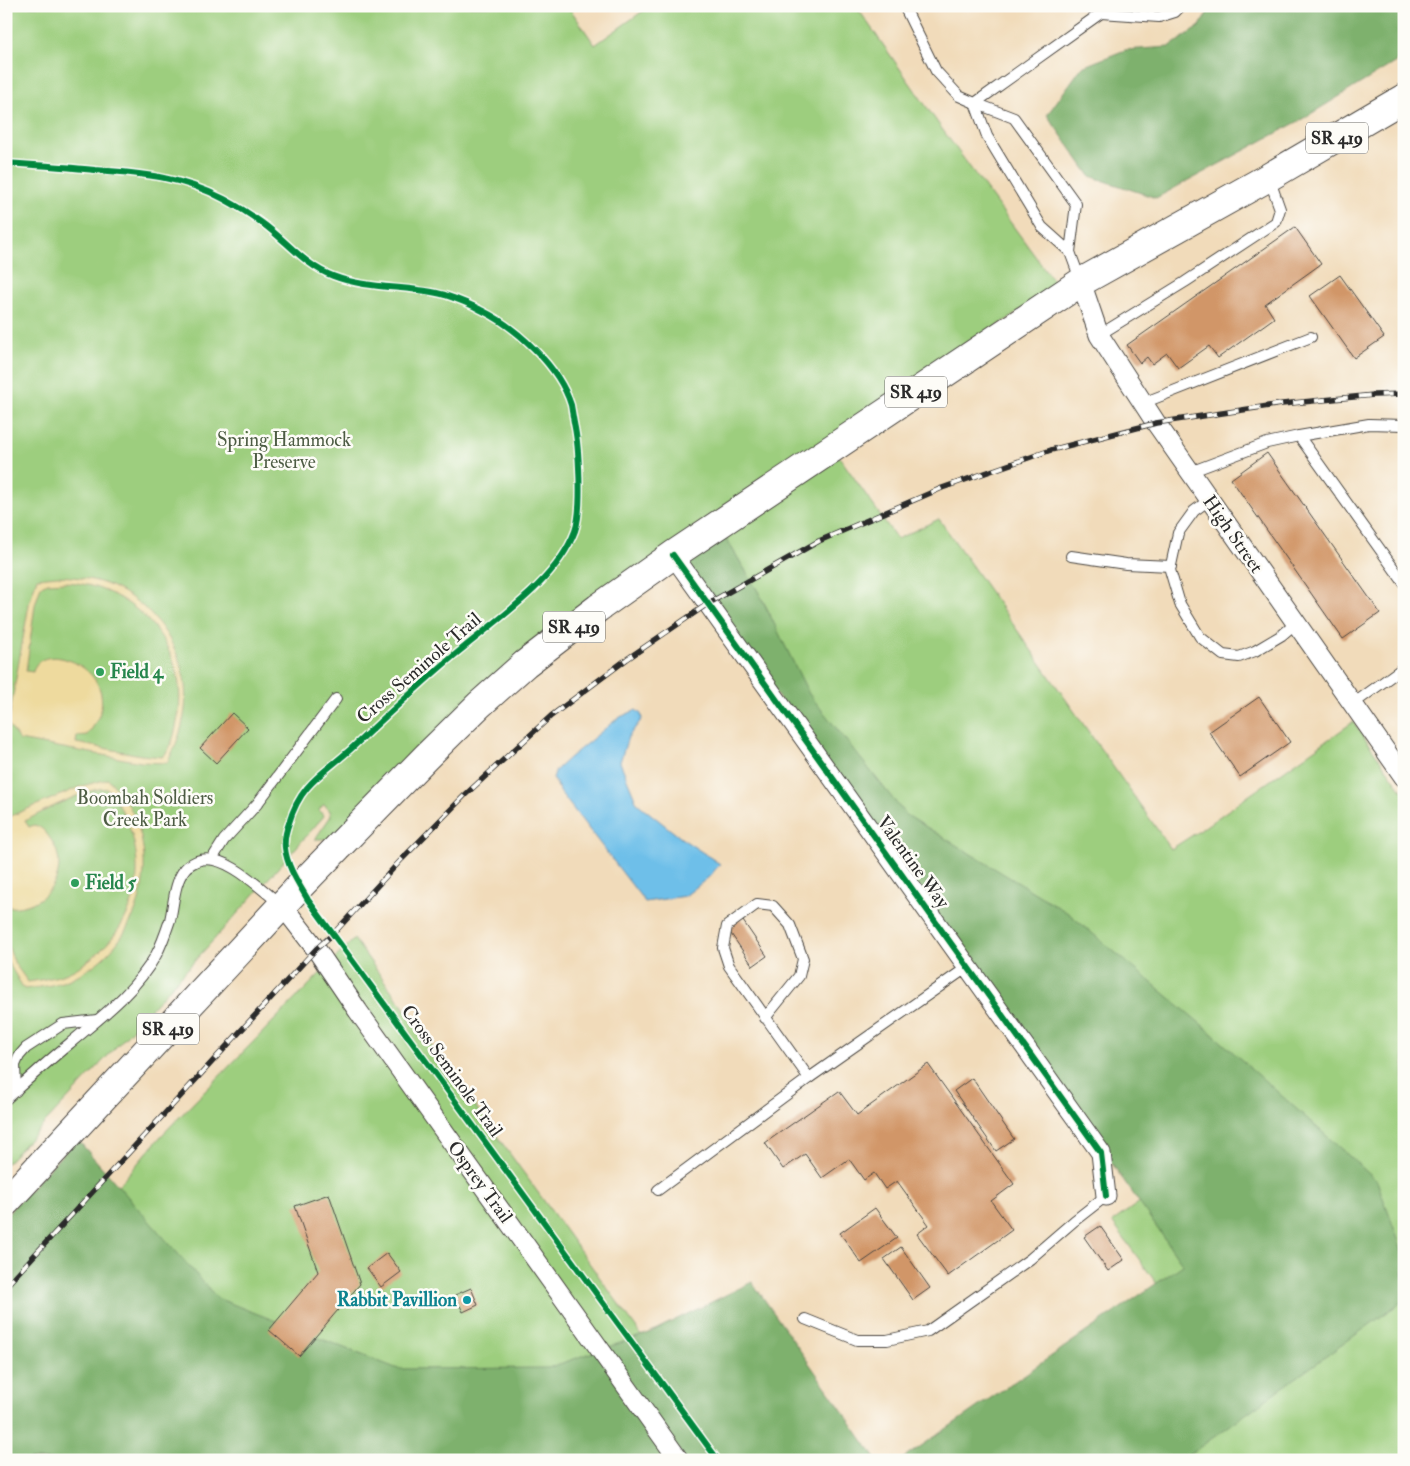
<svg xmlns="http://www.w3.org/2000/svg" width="1410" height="1466" font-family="'IM FELL Double Pica',serif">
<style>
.green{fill:#9dce7e;stroke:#647c54}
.forest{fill:#7eb16d;stroke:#546e4c}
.sand{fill:#eeda9e;stroke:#8c8264;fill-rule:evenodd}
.water{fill:#6ebfe9;stroke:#4c758a}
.building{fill:#d19668}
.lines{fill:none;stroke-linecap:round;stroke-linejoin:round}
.lane-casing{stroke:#494540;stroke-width:12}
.street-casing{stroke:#494540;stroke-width:21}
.primary-casing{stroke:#494540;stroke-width:30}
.lane{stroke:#fff;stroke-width:10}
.street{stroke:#fff;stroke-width:19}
.primary{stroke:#fff;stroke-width:28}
.rail-casing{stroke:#2b2b2b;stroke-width:5.5}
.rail{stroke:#fdfcf7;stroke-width:4;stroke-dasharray:11;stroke-linecap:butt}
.cycleway-casing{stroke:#fdfcf7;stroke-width:9}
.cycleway{stroke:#00873e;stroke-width:6}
.leisure-dot{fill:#2e9e5b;stroke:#fdfcf7;stroke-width:2}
.culture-dot{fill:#0f9aa8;stroke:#fdfcf7;stroke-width:2}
.labels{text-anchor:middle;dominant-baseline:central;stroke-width:5;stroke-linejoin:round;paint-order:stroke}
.shield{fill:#fdfcf7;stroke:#6a6a68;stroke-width:1}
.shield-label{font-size:18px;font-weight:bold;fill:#2b2b2b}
.park-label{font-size:19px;fill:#4d5c44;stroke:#fdfcf7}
.street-label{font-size:19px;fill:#2b2b2b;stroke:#fdfcf7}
.leisure-label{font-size:19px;font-weight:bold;fill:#27864d;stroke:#fdfcf7;text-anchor:start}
.culture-label{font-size:19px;font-weight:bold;fill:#0d838f;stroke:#fdfcf7;text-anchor:end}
</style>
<rect width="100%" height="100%" fill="#fdfcf7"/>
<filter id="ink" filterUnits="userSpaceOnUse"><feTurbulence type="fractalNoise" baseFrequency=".02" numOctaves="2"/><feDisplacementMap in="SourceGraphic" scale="10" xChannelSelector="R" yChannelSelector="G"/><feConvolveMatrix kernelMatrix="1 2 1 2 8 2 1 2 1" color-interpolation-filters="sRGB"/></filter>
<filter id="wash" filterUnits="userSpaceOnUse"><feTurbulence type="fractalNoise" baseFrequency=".0096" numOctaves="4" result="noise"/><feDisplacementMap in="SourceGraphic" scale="20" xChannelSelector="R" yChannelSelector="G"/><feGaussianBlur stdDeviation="1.12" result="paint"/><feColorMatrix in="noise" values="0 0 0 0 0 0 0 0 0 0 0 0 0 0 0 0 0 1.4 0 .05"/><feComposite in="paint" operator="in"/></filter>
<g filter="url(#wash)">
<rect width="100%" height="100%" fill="#f1dbba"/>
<g class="green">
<path d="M 6,6 L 568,6 L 595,45 L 650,6 L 856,6 L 942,129 L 1057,286 L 669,548 L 334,839 L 315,839 L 331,816 L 330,811 L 324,804 L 319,810 L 324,816 C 220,934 115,1050 6,1164 Z"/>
<path d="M 838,455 L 897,539 L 939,519 L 1171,849 L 1196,833 L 1353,722 L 1404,793 L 1404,1460 L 1119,1460 L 1226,1379 L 1112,1222 L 1151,1194 L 751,630 L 771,616 L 759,593 L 722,532 Z"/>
<path d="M 354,939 L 732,1460 L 6,1460 L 6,1314 L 29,1290 L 162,1135 Z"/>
</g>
<g class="forest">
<path d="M 1211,6 L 1404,6 L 1404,57 L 1299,121 L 1156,198 L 1090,176 L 1047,115 L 1082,67 L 1125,50 L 1169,47 L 1200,26 Z"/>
<path d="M 722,532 L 759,593 L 809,694 L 905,814 L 1068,913 L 1207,1029 L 1377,1181 L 1404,1256 L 1404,1300 L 1182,1460 L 901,1460 L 1183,1265 L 963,951 L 679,561 Z"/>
<path d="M 77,1139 L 217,1298 L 398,1369 L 548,1368 L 649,1333 L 752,1282 L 877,1460 L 6,1460 L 6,1215 Z"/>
</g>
<g class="sand">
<path d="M 57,576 C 74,577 90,578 106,584 C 155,603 191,656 185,709 C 183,728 176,746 167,763 L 141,762 L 19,740 L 8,724 L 29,604 L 37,578 ZM 66,582 C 137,586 193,652 177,722 C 175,732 171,751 162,757 L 141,755 L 76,743 L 77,736 L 87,735 C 138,675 40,634 33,672 L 26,671 L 35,605 L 41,586 L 48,583 Z"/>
<path d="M 108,779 C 118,790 128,802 134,816 C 160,876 134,948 76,976 C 60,985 42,987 24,989 L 6,959 L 6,941 L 15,964 L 28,982 C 40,980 53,978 65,974 C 78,969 89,960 100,951 C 149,905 147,840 108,789 C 94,784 40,813 25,821 L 29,827 L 34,825 C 40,826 45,831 49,837 C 75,871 46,911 6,907 L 6,818 L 82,786 Z"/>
</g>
<path class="water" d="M 636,710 L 641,714 L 642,719 L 628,737 L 620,762 L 637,803 L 681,838 L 720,864 L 709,877 L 685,896 L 645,902 L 561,793 L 553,778 L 556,770 L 569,758 L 618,718 Z"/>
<g id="blocks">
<g class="building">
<path d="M 1295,227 L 1321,264 L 1265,304 L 1274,318 L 1218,358 L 1209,346 L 1178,368 L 1167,353 L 1152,364 L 1147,357 L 1140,363 L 1127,345 Z"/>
<path d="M 1340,275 L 1384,337 L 1354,358 L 1310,296 Z"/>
<path d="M 1267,453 L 1380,613 L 1343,639 L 1231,479 Z"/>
<path d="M 1259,697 L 1290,742 L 1240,777 L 1209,732 Z"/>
<path d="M 232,713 L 248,728 L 216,763 L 200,748 Z"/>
<path d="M 741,918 L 767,956 L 753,966 L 727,928 Z"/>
<path d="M 928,1064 L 1014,1184 L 991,1201 L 1012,1230 L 948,1276 L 917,1234 L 929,1225 L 897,1181 L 885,1189 L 874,1173 L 864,1180 L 849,1159 L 822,1178 L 805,1154 L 783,1169 L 765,1143 L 839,1091 L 857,1115 Z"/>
<path d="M 972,1078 L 1014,1139 L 996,1151 L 954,1091 Z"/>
<path d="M 329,1194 L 360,1284 L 299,1356 L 269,1330 L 318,1272 L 295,1206 Z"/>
<path d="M 875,1208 L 897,1238 L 861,1263 L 840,1233 Z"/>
<path d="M 1100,1226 L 1124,1260 L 1108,1271 L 1084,1237 Z"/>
<path d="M 901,1247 L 930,1288 L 913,1300 L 884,1259 Z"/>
<path d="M 387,1253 L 401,1272 L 381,1287 L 367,1268 Z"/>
<path d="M 471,1288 L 478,1305 L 463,1312 L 455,1295 Z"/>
</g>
</g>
</g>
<g filter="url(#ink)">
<use href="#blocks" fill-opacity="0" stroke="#494540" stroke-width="1"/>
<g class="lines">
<g class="lane-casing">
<g id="lane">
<path d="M 904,6 L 936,71 L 959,96 L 975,103 L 1101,13 L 1103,6"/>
<path d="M 1101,13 L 1159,17 L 1175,12 L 1181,6"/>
<path d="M 1070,252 L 1042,227 L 987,136 L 975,103 L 1014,118 L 1076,204 L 1070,252 L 1081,282"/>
<path d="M 1099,335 L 1185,282 L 1276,222 L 1280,209 L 1269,178"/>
<path d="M 1143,403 L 1311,337"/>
<path d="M 1299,436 L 1369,424 L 1404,425"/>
<path d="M 1190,472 L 1267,443 L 1299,436 L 1404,583"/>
<path d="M 1209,500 L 1194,511 L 1178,533 L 1170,570 L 1180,604 L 1200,637 L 1223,655 L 1239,657 L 1255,651 L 1282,635 L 1296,623"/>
<path d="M 1071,556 L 1126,564 L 1171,566"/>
<path d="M 1353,704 L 1404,667"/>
<path d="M 212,859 L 224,840 L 257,804 L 336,699"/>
<path d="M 765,1018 L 799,976 L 803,959 L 790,925 L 773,906 L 757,904 L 727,926 L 723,948 L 729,966 L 809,1078"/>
<path d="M 16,1091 L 15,1065 L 19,1056 L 26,1048 L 63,1024 L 97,1020"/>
<path d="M 6,1099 C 27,1080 47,1062 69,1044 C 101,1017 135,992 156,955 C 162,944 166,932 170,920 C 174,904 174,882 185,869 C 188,865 193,863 197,861 C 224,851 261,889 281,905"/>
<path d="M 658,1190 L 809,1078 L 969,966"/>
<path d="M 805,1319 L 857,1340 L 887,1340 L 928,1331 L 1030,1259 L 1074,1221 L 1106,1196"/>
</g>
</g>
<g class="street-casing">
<g id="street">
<path d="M 1081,282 L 1099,335 L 1156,423 L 1404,777"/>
<path d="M 673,555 L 1101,1153 L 1106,1196"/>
<path d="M 282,905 L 316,949 L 358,1011 L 679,1460"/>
</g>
</g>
<g class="primary-casing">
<path id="primary" d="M 6,1202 L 300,886 L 426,757 L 479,705 L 525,664 L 598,608 L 673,555 L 1081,282 L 1269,177 L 1404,98"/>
</g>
<use href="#lane" class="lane"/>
<use href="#street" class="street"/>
<use href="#primary" class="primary"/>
<g class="rail-casing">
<path id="rail" d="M 6,1286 L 316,949 L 333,934 L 402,859 L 465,795 L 551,716 L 627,659 L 709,603 L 819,541 L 942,488 L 1051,450 L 1156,423 L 1282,404 L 1374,395 L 1404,394"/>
</g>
<use href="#rail" class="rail"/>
<g class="cycleway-casing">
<g id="cycleway">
<path d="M 6,163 C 36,165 66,167 95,170 C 141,173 183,177 224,199 C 237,206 250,214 262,223 C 286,240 304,265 333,276 C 369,290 408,285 445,295 C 457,299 470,304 481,310 C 516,327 559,366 571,405 C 572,411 573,417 574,423 C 579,446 583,509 575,531 C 556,582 497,619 457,653 C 421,683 387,715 353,747 C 324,774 301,782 289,823 C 286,831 284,840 285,848 C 287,867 299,884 308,900 L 718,1460"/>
<path d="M 673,555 L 1101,1153 L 1106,1196"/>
</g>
</g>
<use href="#cycleway" class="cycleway"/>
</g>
</g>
<g class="leisure-dot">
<circle cx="100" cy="672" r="5"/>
<circle cx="75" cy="883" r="5"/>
</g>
<circle class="culture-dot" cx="467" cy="1300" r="5"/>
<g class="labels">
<g class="shield">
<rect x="1306" y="122.5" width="62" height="31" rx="4"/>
<rect x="885" y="376.5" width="62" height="31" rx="4"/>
<rect x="543" y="611.5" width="62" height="31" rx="4"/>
<rect x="137" y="1013.5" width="62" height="31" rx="4"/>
</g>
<g class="shield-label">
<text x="1337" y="138">SR 419</text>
<text x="916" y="392">SR 419</text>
<text x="574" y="627">SR 419</text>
<text x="168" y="1029">SR 419</text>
</g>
<g class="park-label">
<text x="284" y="440">Spring Hammock<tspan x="284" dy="22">Preserve</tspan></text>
<text x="145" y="798">Boombah Soldiers<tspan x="145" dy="22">Creek Park</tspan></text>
</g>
<g class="street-label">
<text transform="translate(1233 534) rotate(55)">High Street</text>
<text transform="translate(419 668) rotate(-41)">Cross Seminole Trail</text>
<text transform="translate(913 862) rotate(54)">Valentine Way</text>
<text transform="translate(452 1071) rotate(54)">Cross Seminole Trail</text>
<text transform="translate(480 1182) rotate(54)">Osprey Trail</text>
</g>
<g class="leisure-label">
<text x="110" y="672">Field 4</text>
<text x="85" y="883">Field 5</text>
</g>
<g class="culture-label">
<text x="457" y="1300">Rabbit Pavillion</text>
</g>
</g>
<rect width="1410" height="1466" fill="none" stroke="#fdfcf7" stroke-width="25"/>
</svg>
